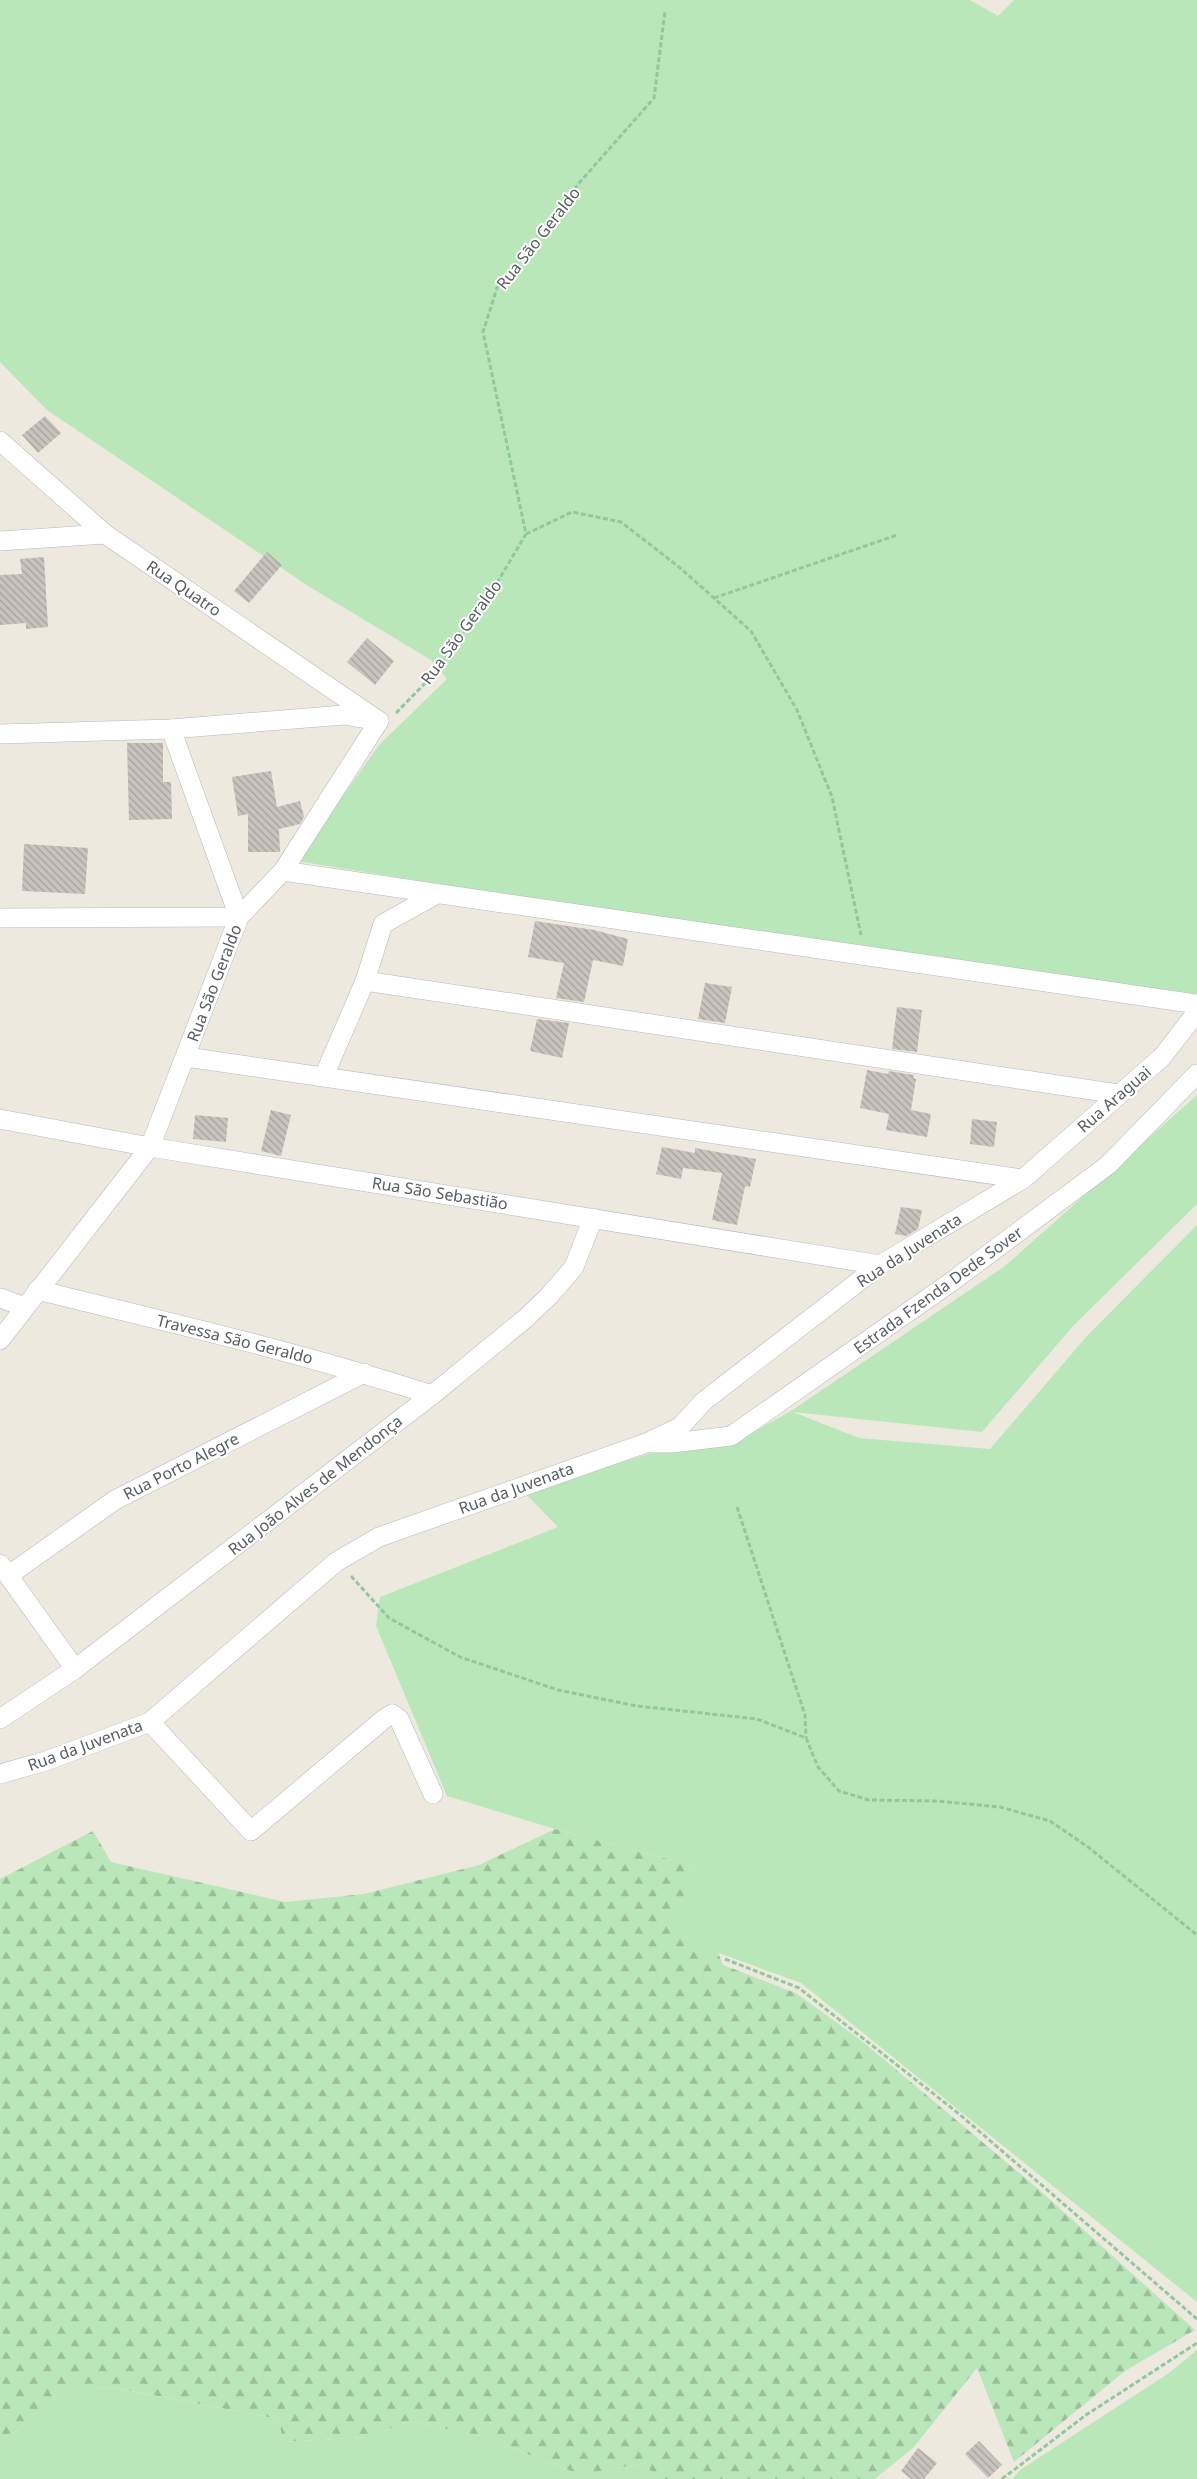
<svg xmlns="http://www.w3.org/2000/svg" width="1197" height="2479" font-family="'Noto Sans',sans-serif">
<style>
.green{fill:#bae7b9}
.forest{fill:url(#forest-firs)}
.building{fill:url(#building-back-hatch)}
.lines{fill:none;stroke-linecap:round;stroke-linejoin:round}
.minor-casing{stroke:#b5b8bd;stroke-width:20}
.path{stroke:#92c89f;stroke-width:3;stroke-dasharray:5 2.5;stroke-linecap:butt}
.minor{stroke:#fff;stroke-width:19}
.labels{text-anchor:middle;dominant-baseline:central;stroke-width:4;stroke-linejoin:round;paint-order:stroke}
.street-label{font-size:16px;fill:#585d62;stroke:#fff}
</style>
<defs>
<pattern id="forest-firs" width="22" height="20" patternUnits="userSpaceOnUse" patternTransform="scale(1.25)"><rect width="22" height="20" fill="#bae7b9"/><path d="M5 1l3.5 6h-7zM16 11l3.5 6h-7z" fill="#9abe9a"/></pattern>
<pattern id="building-back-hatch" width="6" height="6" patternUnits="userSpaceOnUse" patternTransform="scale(1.25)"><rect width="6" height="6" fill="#c8c3bc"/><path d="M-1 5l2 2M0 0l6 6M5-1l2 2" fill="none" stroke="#a5a29c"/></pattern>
</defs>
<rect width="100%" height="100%" fill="#ede9df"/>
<g class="green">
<path d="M 0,0 L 970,0 L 998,16 L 1014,0 L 1197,0 L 1197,994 C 896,954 596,910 297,861 L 379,745 L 447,679 L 431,660 L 308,586 L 47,410 L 0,362 Z"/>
<path d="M 1197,1095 L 1197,1204 L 1073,1326 L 982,1432 L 793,1412 L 859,1438 L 990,1449 L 1086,1337 L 1197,1225 L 1197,2302 L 801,1983 L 669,1935 L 694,1866 L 555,1829 L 447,1796 L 376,1626 L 380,1597 L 558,1527 L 525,1493 L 651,1453 L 735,1442 L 791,1411 L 1005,1266 Z"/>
<path d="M 1197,2350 L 1197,2479 L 1012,2479 L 1020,2470 L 1169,2373 Z"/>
<path d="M 115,2388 L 279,2419 L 283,2442 L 368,2437 L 410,2421 L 484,2437 L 581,2475 L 644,2463 L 658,2479 L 0,2479 L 0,2439 L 15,2432 L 64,2390 Z"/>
</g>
<path class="forest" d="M 555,1829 L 694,1866 L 670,1935 L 717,1950 L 723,1965 L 796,1993 L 862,2041 L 1036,2187 L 1195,2330 L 1125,2371 L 1014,2462 L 977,2368 L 914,2447 L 875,2479 L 658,2479 L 644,2463 L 581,2475 L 484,2437 L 410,2421 L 368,2437 L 283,2442 L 279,2419 L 116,2388 L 64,2390 L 15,2432 L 0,2439 L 0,1879 L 93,1831 L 111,1862 L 285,1902 L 364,1894 L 479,1865 Z"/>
<g class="building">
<path d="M 45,416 L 61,433 L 38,453 L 22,435 Z"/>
<path d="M 267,552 L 282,565 L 249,603 L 234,591 Z"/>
<path d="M 44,557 L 48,627 L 26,629 L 26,623 L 0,625 L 0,575 L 22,574 L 20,559 Z"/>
<path d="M 367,638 L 394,661 L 375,685 L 347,662 Z"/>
<path d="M 127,743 L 163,743 L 163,782 L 171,782 L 172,819 L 129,820 Z"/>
<path d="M 271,771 L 277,807 L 300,801 L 304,817 L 300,824 L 279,829 L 280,852 L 248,852 L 248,814 L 238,816 L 232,777 Z"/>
<path d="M 24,844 L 88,848 L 85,894 L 22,891 Z"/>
<path d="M 535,921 L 594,930 L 628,939 L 623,966 L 593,960 L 584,1002 L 556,998 L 564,963 L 528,957 Z"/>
<path d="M 705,983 L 732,987 L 725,1023 L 698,1019 Z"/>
<path d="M 897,1007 L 922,1010 L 917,1052 L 892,1049 Z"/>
<path d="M 537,1019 L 569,1023 L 562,1058 L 530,1051 Z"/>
<path d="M 867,1070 L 888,1074 L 889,1071 L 914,1075 L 913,1078 L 916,1079 L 911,1110 L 931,1114 L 927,1137 L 886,1130 L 889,1114 L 860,1108 Z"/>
<path d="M 271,1110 L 291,1115 L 281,1156 L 261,1151 Z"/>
<path d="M 195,1115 L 228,1118 L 226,1142 L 193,1139 Z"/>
<path d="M 972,1119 L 997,1122 L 994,1147 L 970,1144 Z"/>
<path d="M 662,1147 L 695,1153 L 695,1148 L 756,1159 L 750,1187 L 745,1186 L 737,1225 L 712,1220 L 722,1173 L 683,1168 L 681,1179 L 656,1174 Z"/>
<path d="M 901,1207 L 922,1210 L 918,1229 L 906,1236 L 895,1234 Z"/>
<path d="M 979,2441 L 1002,2465 L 988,2478 L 965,2454 Z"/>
<path d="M 918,2448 L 937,2463 L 924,2479 L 911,2479 L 901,2471 Z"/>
</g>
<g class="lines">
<g class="minor-casing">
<g id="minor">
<path d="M 0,441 L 105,534 L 379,721"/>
<path d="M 0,541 L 105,534"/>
<path d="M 0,734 L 171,729 L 344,715 L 373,720"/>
<path d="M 283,871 L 1197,1004"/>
<path d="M 0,918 L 239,917 L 171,729"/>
<path d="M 365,981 L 1118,1094"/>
<path d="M 186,1057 L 1023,1179"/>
<path d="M 324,1076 L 365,981 L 383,924 L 435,895"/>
<path d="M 0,1119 L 150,1147 L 880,1265"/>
<path d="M 37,1290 C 169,1322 302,1353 432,1395"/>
<path d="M 0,1298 L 25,1307"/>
<path d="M 0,1340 L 150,1147 L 239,917 L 283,871 L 379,721"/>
<path d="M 652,1443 L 672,1443 L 731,1436 L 954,1280 L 1108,1165 L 1197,1074"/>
<path d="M 0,1564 L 75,1669"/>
<path d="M 9,1575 L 115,1500 L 364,1373"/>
<path d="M 0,1719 L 75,1669 L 432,1395 L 526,1318 L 549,1296 L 574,1267 L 593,1218"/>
<path d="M 150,1722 L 251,1831 L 384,1719 L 392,1714 L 399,1719 L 433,1794"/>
<path d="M 0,1774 L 46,1761 L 150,1722 L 336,1562 L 379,1537 L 646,1443 L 680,1427 L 704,1401 L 880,1265 L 1023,1179 L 1162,1057 L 1197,1012"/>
</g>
</g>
<g class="path">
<path d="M 526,534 L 572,512 L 621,522 L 679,567 L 751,631 L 797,710 L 832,797 L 861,935"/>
<path d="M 714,598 L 897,535"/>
<path d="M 396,713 L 433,675 L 488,598 L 526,534 L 483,332 L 497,288 L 580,182 L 654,98 L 665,11"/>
<path d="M 737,1507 L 805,1715 L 806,1738"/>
<path d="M 351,1576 L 389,1618 L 460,1657 L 558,1690 L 637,1706 L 757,1719 L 806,1738 L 818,1767 L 839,1791 L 869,1800 L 937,1801 L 1000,1807 L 1050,1821 L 1088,1847 L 1197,1935"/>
<path d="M 725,1959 L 799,1988 L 958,2113 L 1197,2319"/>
<path d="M 1002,2479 L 1086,2415 L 1197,2343"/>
</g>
<use href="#minor" class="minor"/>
</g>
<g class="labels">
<g class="street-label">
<text transform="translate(538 238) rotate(-52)">Rua São Geraldo</text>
<text transform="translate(184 588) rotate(34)">Rua Quatro</text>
<text transform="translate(461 632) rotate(-54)">Rua São Geraldo</text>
<text transform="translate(214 983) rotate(-69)">Rua São Geraldo</text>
<text transform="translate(1114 1099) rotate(-41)">Rua Araguai</text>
<text transform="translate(440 1193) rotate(9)">Rua São Sebastião</text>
<text transform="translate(909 1250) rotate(-33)">Rua da Juvenata</text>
<text transform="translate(938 1290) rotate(-36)">Estrada Fzenda Dede Sover</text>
<text transform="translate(235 1339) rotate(14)">Travessa São Geraldo</text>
<text transform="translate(181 1466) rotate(-27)">Rua Porto Alegre</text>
<text transform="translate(315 1485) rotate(-38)">Rua João Alves de Mendonça</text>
<text transform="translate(516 1488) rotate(-20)">Rua da Juvenata</text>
<text transform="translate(85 1745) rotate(-20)">Rua da Juvenata</text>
</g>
</g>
</svg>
